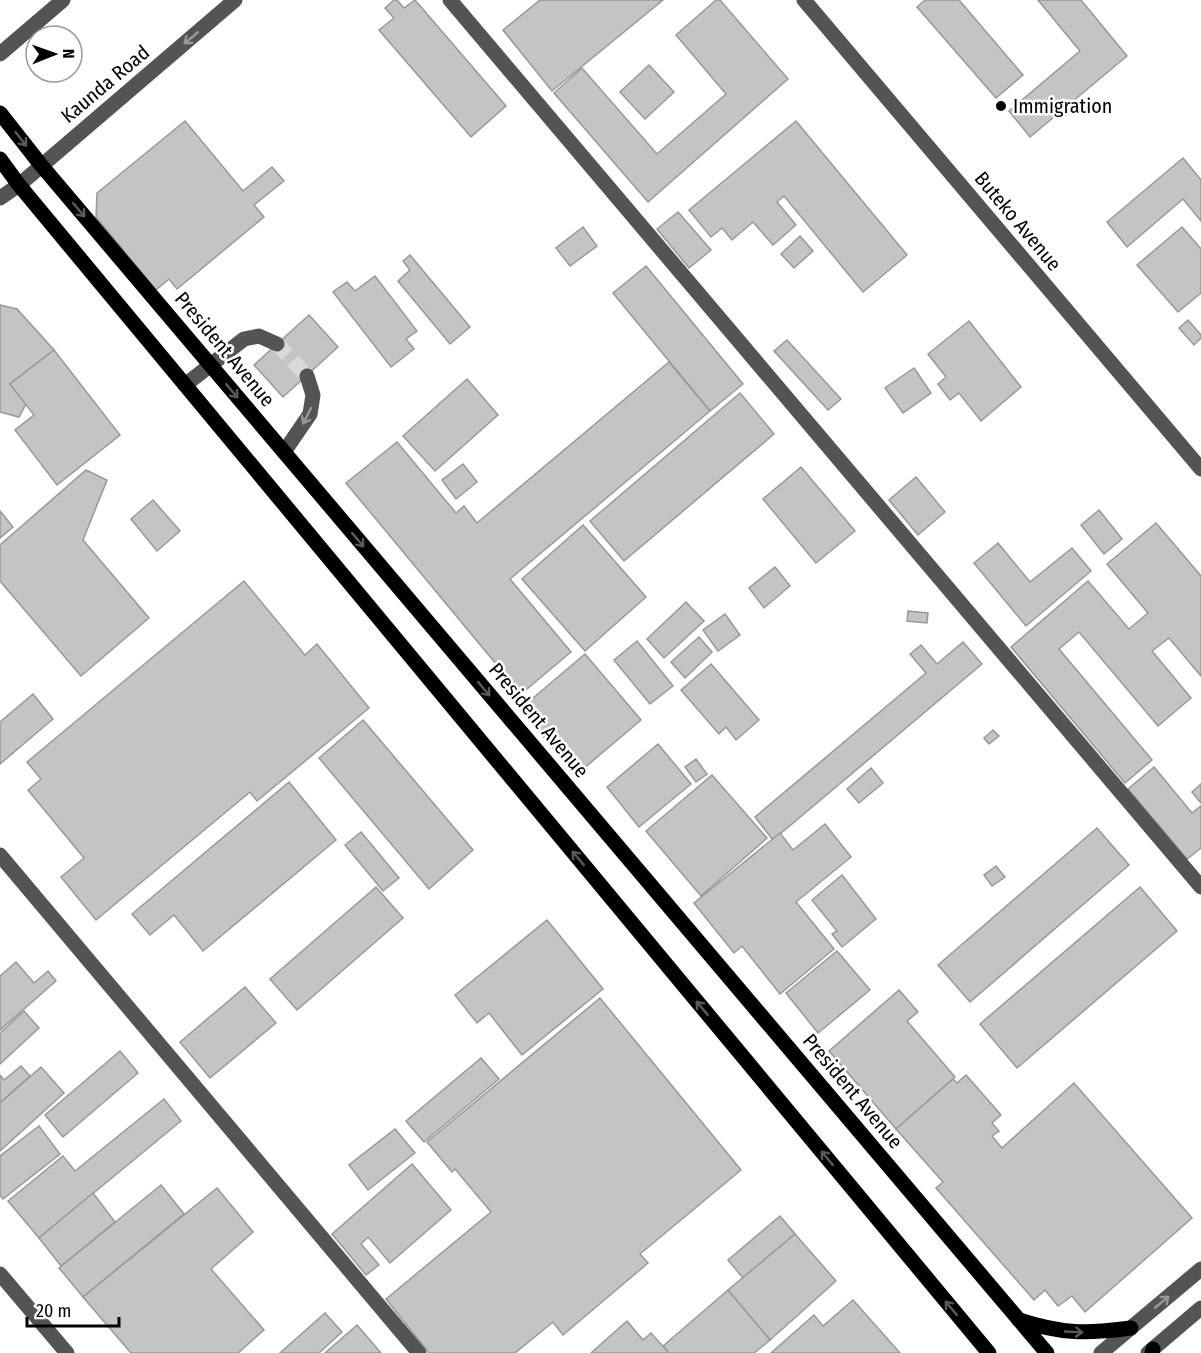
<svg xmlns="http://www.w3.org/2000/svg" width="1201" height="1353" font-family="'Fira Sans Condensed',sans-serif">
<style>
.building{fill:#c4c4c4;stroke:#989898;stroke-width:1.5}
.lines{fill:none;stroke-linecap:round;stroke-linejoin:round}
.minor-tunnel{stroke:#d9d9d9;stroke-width:15;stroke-dasharray:15 8;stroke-linecap:butt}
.minor{stroke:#545454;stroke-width:15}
.major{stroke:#000;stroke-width:15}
.oneway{stroke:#989898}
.oneway2{stroke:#595959}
.poi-dot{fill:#000;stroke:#fff;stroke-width:2}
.labels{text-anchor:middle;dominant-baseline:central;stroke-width:5;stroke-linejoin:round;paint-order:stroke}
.street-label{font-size:20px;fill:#000;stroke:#fff}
.poi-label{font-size:20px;fill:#000;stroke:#fff;text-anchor:start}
</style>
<rect width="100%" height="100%" fill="#fff"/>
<g class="building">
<path d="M 394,0 L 397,0 L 404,8 L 415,0 L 506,106 L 471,137 L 379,30 L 394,18 L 385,8 Z"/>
<path d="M 540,0 L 663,0 L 552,91 L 503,30 Z"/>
<path d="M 716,0 L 720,0 L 788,79 L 648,202 L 554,93 L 582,68 L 657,154 L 726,94 L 676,35 Z"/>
<path d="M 925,0 L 959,0 L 1023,75 L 996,98 L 917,7 Z"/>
<path d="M 1038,0 L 1081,0 L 1127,56 L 1030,137 L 1009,111 L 1080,51 Z"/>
<path d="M 649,65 L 674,92 L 645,119 L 620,92 Z"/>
<path d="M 185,121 L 243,191 L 272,167 L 284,181 L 254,205 L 264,217 L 177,289 L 169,279 L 156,290 L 96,217 L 97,193 Z"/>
<path d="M 796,121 L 907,255 L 863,292 L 784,196 L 777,202 L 796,225 L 773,245 L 753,222 L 732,240 L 722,228 L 711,237 L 689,210 Z"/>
<path d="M 1183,158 L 1201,180 L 1201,221 L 1183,199 L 1127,247 L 1107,222 Z"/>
<path d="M 678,212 L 711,250 L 689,268 L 657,229 Z"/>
<path d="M 583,227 L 597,246 L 570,266 L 556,248 Z"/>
<path d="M 1182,227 L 1201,249 L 1201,293 L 1178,312 L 1137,265 Z"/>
<path d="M 800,236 L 813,251 L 794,268 L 781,254 Z"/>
<path d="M 410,255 L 470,327 L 450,344 L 398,281 L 410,270 L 403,261 Z"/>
<path d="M 646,266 L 743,384 L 710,411 L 613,293 Z"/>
<path d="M 375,276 L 417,331 L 406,339 L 414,349 L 391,367 L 333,292 L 347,282 L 355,291 Z"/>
<path d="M 0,305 L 17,309 L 54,350 L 10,384 L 26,404 L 19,417 L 0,412 Z"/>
<path d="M 309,315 L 338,347 L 283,397 L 254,365 Z"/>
<path d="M 1188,320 L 1201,335 L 1201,338 L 1194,345 L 1179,328 Z"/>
<path d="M 969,321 L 1021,387 L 981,421 L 959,393 L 950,400 L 938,384 L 946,377 L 928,354 Z"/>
<path d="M 787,340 L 841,399 L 828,410 L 774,351 Z"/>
<path d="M 54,350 L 120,435 L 57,485 L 15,430 L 34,415 L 10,384 Z"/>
<path d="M 669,362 L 710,411 L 510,579 L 571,652 L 521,694 L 346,483 L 397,442 L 456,513 L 464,506 L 477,523 Z"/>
<path d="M 914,368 L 931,393 L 903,413 L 885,388 Z"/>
<path d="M 467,379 L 498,415 L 435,471 L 403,436 Z"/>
<path d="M 740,393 L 774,434 L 624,561 L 590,521 Z"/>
<path d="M 463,464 L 477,482 L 456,499 L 442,480 Z"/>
<path d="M 801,467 L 855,531 L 816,563 L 763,499 Z"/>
<path d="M 86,470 L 107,480 L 83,540 L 149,618 L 81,676 L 0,581 L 0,545 Z"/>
<path d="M 916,477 L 945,512 L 918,535 L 889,500 Z"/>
<path d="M 153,500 L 180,531 L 157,551 L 131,519 Z"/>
<path d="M 1099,510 L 1122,539 L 1104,554 L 1081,525 Z"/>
<path d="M 0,511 L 13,527 L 0,538 Z"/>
<path d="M 1156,523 L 1201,576 L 1201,676 L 1169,638 L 1152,651 L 1191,698 L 1158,726 L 1079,632 L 1059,649 L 1152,760 L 1125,783 L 1011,647 L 1088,581 L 1129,629 L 1148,613 L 1107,564 Z"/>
<path d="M 583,525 L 646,597 L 585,651 L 522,579 Z"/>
<path d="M 998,543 L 1030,582 L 1072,548 L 1091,571 L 1026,626 L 974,563 Z"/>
<path d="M 775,567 L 790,586 L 764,608 L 749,588 Z"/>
<path d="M 244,581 L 305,655 L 317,644 L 369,708 L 257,801 L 250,792 L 96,920 L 61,877 L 84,858 L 28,790 L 41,779 L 27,762 Z"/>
<path d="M 686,602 L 704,621 L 664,658 L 647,639 Z"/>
<path d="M 908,611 L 928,613 L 927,623 L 907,621 Z"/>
<path d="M 725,614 L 740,635 L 718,651 L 703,630 Z"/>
<path d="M 699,637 L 712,652 L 685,678 L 671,662 Z"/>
<path d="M 637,641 L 673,686 L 650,704 L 614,660 Z"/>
<path d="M 963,642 L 982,664 L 773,840 L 755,817 L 926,673 L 910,654 L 921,645 L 937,664 Z"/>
<path d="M 585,654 L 641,720 L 576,775 L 520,709 Z"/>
<path d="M 711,664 L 759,720 L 736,740 L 726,727 L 719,734 L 681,690 Z"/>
<path d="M 33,694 L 53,719 L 0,764 L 0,722 Z"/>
<path d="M 363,720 L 473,850 L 429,889 L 319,758 Z"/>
<path d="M 993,730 L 999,736 L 989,744 L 984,738 Z"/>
<path d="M 658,744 L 691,784 L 639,827 L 607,787 Z"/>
<path d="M 696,759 L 707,774 L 696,782 L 685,767 Z"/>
<path d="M 1154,767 L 1192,813 L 1201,806 L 1201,848 L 1187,859 L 1128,789 Z"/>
<path d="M 871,768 L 883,783 L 859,803 L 847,789 Z"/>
<path d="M 712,775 L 767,838 L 701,896 L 646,831 Z"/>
<path d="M 289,782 L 336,840 L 203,951 L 174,915 L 150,935 L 132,914 Z"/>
<path d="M 1201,784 L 1201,803 L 1192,792 Z"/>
<path d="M 825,824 L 851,857 L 796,902 L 834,949 L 780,994 L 742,946 L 734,953 L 694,903 L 780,833 L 793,850 Z"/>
<path d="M 1097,828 L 1129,865 L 970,1002 L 938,965 Z"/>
<path d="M 361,832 L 399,878 L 383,891 L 345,845 Z"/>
<path d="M 996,866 L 1005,877 L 992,886 L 984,875 Z"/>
<path d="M 842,875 L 876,919 L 842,947 L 832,934 L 837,931 L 812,900 Z"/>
<path d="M 376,887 L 403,918 L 297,1010 L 270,979 Z"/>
<path d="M 1140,887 L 1177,931 L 1017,1068 L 980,1024 Z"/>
<path d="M 547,920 L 603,989 L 522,1055 L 489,1013 L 477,1023 L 455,995 Z"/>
<path d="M 837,951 L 870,990 L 818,1033 L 786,993 Z"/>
<path d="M 16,962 L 34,983 L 48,971 L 56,981 L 0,1030 L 0,976 Z"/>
<path d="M 245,987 L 276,1023 L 210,1078 L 180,1042 Z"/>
<path d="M 899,990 L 918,1012 L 907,1021 L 955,1077 L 896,1129 L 829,1051 Z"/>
<path d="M 600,998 L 741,1170 L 640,1254 L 648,1263 L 563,1335 L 553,1322 L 515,1353 L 429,1353 L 386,1299 L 491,1212 L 455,1169 L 452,1172 L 427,1142 Z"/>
<path d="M 24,1011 L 39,1028 L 0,1064 L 0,1033 Z"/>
<path d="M 120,1051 L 138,1073 L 63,1137 L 45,1115 Z"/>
<path d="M 481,1058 L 499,1079 L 424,1142 L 406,1121 Z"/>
<path d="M 21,1066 L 30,1076 L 0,1103 L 0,1075 L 4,1080 Z"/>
<path d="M 41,1067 L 64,1093 L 0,1151 L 0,1103 Z"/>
<path d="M 966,1075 L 1001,1115 L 992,1123 L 999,1131 L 992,1136 L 1002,1148 L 1074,1083 L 1192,1218 L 1085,1312 L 1072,1296 L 1058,1306 L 1045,1290 L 1034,1300 L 936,1188 L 943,1182 L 896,1129 L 953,1079 L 957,1083 Z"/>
<path d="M 164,1099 L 181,1121 L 39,1238 L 8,1201 L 63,1156 L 75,1171 Z"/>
<path d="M 39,1126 L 60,1154 L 3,1199 L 0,1195 L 0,1156 Z"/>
<path d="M 395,1129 L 415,1153 L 368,1190 L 349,1165 Z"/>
<path d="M 412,1164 L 451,1210 L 390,1263 L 368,1237 L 361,1244 L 379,1265 L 366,1275 L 332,1234 Z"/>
<path d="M 161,1185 L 184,1214 L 83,1297 L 59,1268 Z"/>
<path d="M 217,1188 L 253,1232 L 211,1269 L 264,1330 L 238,1353 L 131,1353 L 83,1297 Z"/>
<path d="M 93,1193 L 115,1222 L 61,1266 L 39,1238 Z"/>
<path d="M 780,1216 L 795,1234 L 743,1278 L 728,1260 Z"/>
<path d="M 795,1234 L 836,1281 L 770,1340 L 728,1290 Z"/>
<path d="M 728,1290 L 770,1340 L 754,1353 L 669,1353 L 663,1346 Z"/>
<path d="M 853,1300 L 900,1353 L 771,1353 L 814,1315 L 823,1326 Z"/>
<path d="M 325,1313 L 342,1332 L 319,1353 L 280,1353 Z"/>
<path d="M 627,1321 L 643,1340 L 651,1333 L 669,1353 L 591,1353 Z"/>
<path d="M 357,1325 L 381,1353 L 325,1353 Z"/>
</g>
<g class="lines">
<path class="minor-tunnel" d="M 277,344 L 307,376"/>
<g class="minor">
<path d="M 450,0 L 1201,887"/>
<path d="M 804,0 L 1201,469"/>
<path d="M 0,54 L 63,0"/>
<path d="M 0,198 L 19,185 L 235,0"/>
<path d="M 185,385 L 244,339 L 259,336 L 277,344"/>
<path d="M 284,452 L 310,414 L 313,395 L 307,376"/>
<path d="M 0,855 L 419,1353"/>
<path d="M 0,1274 L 67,1353"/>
<path d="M 1101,1353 L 1201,1269"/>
<path d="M 1148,1353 L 1201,1308"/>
</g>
<g class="major">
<path d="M 0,113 L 41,165 L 1047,1353"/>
<path d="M 0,159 L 19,185 L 989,1353"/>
<path d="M 1019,1320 C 1062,1334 1086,1334 1131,1328"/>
<path d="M 1152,1353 L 1153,1349"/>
</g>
</g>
<defs><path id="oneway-shaft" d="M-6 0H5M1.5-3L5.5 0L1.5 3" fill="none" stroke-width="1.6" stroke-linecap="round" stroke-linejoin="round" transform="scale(1.5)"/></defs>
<g class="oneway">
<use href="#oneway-shaft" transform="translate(191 38) rotate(140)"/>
<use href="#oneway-shaft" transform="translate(307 416) rotate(116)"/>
<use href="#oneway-shaft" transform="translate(1162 1302) rotate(-40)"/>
</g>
<g class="oneway2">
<use href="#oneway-shaft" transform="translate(21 139) rotate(52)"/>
<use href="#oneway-shaft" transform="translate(79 210) rotate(50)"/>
<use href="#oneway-shaft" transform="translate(232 391) rotate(50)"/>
<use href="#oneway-shaft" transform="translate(358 540) rotate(50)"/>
<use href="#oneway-shaft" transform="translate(484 689) rotate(50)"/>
<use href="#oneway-shaft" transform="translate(578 858) rotate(-130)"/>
<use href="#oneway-shaft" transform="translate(702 1008) rotate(-130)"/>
<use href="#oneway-shaft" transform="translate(827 1158) rotate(-130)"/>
<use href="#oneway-shaft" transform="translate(951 1308) rotate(-130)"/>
<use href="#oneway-shaft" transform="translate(1074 1332) rotate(3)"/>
</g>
<circle class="poi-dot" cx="1001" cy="106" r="6"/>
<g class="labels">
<g class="street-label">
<text transform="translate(105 84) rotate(-40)">Kaunda Road</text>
<text transform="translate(1018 221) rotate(50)">Buteko Avenue</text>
<text transform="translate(225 349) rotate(50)">President Avenue</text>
<text transform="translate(539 720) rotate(50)">President Avenue</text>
<text transform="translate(853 1091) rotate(50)">President Avenue</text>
</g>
<g class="poi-label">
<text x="1013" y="106">Immigration</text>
</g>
</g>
<g transform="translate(54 54) rotate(89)"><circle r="28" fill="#ffffff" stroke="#999999" stroke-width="1.5"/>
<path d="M0-4.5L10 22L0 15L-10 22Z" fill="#000000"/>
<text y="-9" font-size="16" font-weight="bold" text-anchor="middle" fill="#000000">N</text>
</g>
<path d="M27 1317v9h92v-9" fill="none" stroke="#000000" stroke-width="3"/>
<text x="36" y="1317" font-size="18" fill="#000000" stroke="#ffffff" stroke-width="4.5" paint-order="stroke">20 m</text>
</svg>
